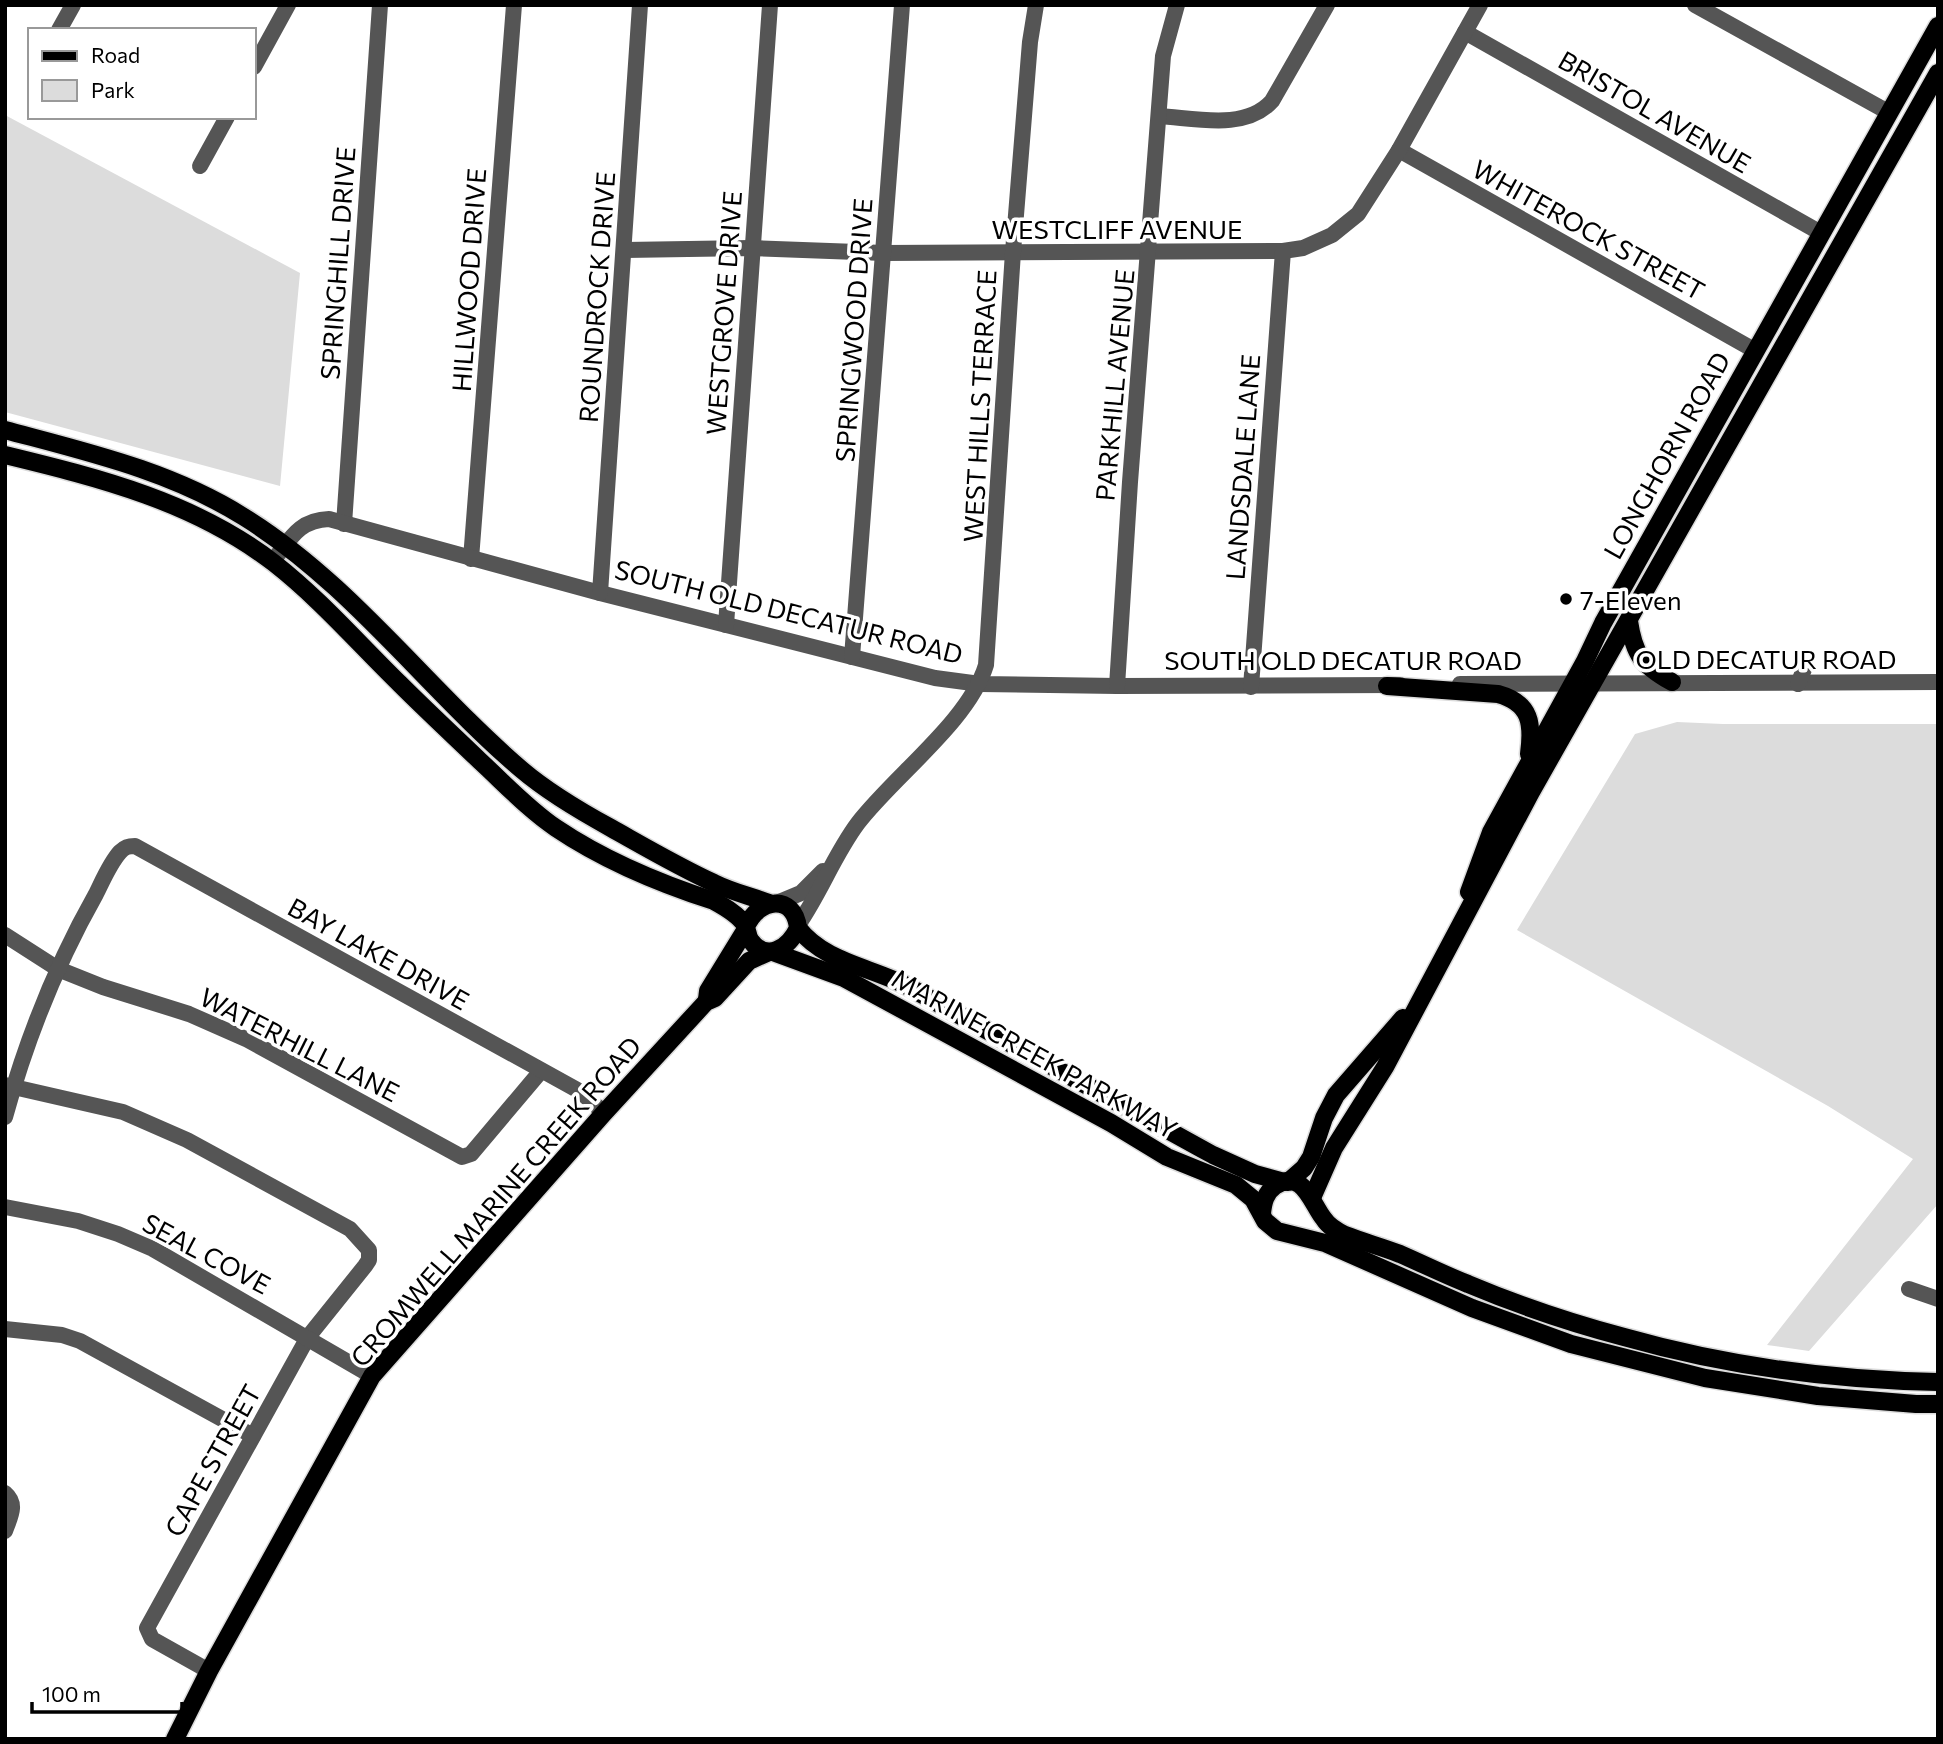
<svg xmlns="http://www.w3.org/2000/svg" width="1943" height="1744" font-family="Commissioner,sans-serif">
<style>
.green{fill:#dcdcdc}
.lines{fill:none;stroke-linecap:round;stroke-linejoin:round}
.major-casing{stroke:#dbdbdb;stroke-width:21}
.minor{stroke:#555;stroke-width:16}
.major{stroke:#000;stroke-width:18}
.poi-dot{fill:#000;stroke:#fff;stroke-width:2.5}
.labels{text-anchor:middle;dominant-baseline:central;stroke-width:7;stroke-linejoin:round;paint-order:stroke}
.street-label{font-size:26px;fill:#000;stroke:#fff}
.poi-label{font-size:26px;fill:#000;stroke:#fff;text-anchor:start}
</style>
<rect width="100%" height="100%" fill="#fff"/>
<g class="green">
<path d="M 5,115 L 300,273 L 280,486 L 5,412 Z"/>
<path d="M 1677,722 L 1723,724 L 1938,724 L 1938,1204 L 1809,1351 L 1767,1345 L 1913,1159 L 1828,1106 L 1517,930 L 1635,734 Z"/>
</g>
<g class="lines">
<g class="major-casing">
<g id="major">
<path d="M 5,430 C 87,452 171,471 244,517 C 351,583 427,689 522,770 C 549,793 580,811 611,828 C 645,847 679,867 714,883 C 732,892 750,896 769,903"/>
<path d="M 5,455 C 100,478 195,502 274,563 C 320,599 358,643 400,684 C 426,710 454,736 480,761 C 505,784 528,809 556,828 C 605,861 658,883 714,901 C 725,907 739,915 745,925 C 748,930 747,936 751,941 C 767,963 789,947 798,928 C 794,893 758,898 746,927"/>
<path d="M 1629,621 C 1634,655 1642,665 1672,682"/>
<path d="M 1387,686 L 1498,694 C 1531,703 1533,724 1529,754"/>
<path d="M 1469,892 L 1491,832 L 1585,661 L 1603,623 L 1938,26"/>
<path d="M 798,928 C 825,963 872,967 909,987 C 1010,1044 1112,1099 1213,1155 L 1255,1174 L 1284,1182"/>
<path d="M 773,952 L 844,978 L 1111,1123 L 1167,1157 L 1236,1185 L 1253,1199 L 1265,1221 L 1277,1231 L 1325,1243 L 1472,1308 L 1571,1344 L 1705,1378 L 1818,1396 L 1916,1404 L 1938,1404"/>
<path d="M 707,999 L 708,991 L 746,929"/>
<path d="M 1288,1182 L 1304,1168 L 1311,1157 L 1324,1118 L 1336,1095 L 1403,1018"/>
<path d="M 1312,1198 L 1334,1148 L 1385,1067 L 1531,792 L 1938,73"/>
<path d="M 1262,1214 C 1263,1203 1265,1193 1275,1186 C 1303,1167 1312,1205 1324,1219 C 1329,1227 1337,1231 1345,1235 C 1363,1242 1382,1247 1400,1254 C 1423,1264 1445,1275 1468,1284 C 1518,1305 1571,1323 1624,1337 C 1726,1366 1832,1380 1938,1382"/>
<path d="M 175,1739 L 209,1671 L 372,1376 L 604,1113 L 706,1002 L 715,998 L 749,961 L 769,952"/>
</g>
</g>
<g class="minor">
<path d="M 1695,5 L 1888,112"/>
<path d="M 59,30 L 73,5"/>
<path d="M 1465,32 L 1821,233"/>
<path d="M 254,67 L 288,5"/>
<path d="M 1159,116 C 1195,118 1245,131 1272,101 L 1327,5"/>
<path d="M 1399,150 L 1754,350"/>
<path d="M 200,166 L 227,117"/>
<path d="M 625,250 L 751,248 L 884,253 L 1283,251 L 1303,248 L 1332,235 L 1358,214 L 1399,150 L 1480,5"/>
<path d="M 344,524 L 380,5"/>
<path d="M 471,559 L 514,5"/>
<path d="M 272,562 C 290,540 298,520 329,519 L 600,593 L 935,678 L 980,684 L 1117,686 L 1400,685"/>
<path d="M 600,593 L 640,5"/>
<path d="M 726,625 L 770,5"/>
<path d="M 852,657 L 902,5"/>
<path d="M 1460,684 L 1938,682"/>
<path d="M 1798,684 L 1807,662"/>
<path d="M 1117,686 L 1130,482 L 1163,56 L 1177,5"/>
<path d="M 1251,687 L 1283,251"/>
<path d="M 777,903 L 801,893 L 823,871"/>
<path d="M 798,925 C 821,892 834,855 858,823 C 895,775 969,721 986,665 L 1013,252 L 1030,42 L 1036,5"/>
<path d="M 5,935 L 58,969 L 103,987 L 189,1014 L 248,1040 L 462,1157 L 471,1154 L 541,1071"/>
<path d="M 5,1085 L 123,1112 L 187,1140 L 350,1229 L 369,1250 L 369,1260 L 365,1266 L 308,1337 L 147,1628 L 152,1639 L 209,1671"/>
<path d="M 5,1117 C 26,1041 57,963 96,894 C 103,880 110,863 120,852 C 125,847 128,846 135,846 L 581,1092 L 604,1113"/>
<path d="M 5,1207 L 78,1221 L 118,1234 L 153,1249 L 372,1376"/>
<path d="M 1909,1289 L 1938,1299"/>
<path d="M 5,1329 L 62,1335 L 80,1341 L 253,1436"/>
<path d="M 5,1493 C 18,1504 10,1517 5,1531"/>
</g>
<use href="#major" class="major"/>
</g>
<circle class="poi-dot" cx="1566" cy="599" r="7"/>
<g class="labels">
<g class="street-label">
<text transform="translate(1655 111) rotate(30)">BRISTOL AVENUE</text>
<text x="1117" y="228">WESTCLIFF AVENUE</text>
<text transform="translate(1589 229) rotate(29)">WHITEROCK STREET</text>
<text transform="translate(337 263) rotate(-86)">SPRINGHILL DRIVE</text>
<text transform="translate(468 280) rotate(-86)">HILLWOOD DRIVE</text>
<text transform="translate(596 297) rotate(-86)">ROUNDROCK DRIVE</text>
<text transform="translate(723 313) rotate(-86)">WESTGROVE DRIVE</text>
<text transform="translate(853 330) rotate(-86)">SPRINGWOOD DRIVE</text>
<text transform="translate(1114 385) rotate(-85)">PARKHILL AVENUE</text>
<text transform="translate(979 406) rotate(-87)">WEST HILLS TERRACE</text>
<text transform="translate(1666 455) rotate(-61)">LONGHORN ROAD</text>
<text transform="translate(1242 467) rotate(-86)">LANDSDALE LANE</text>
<text transform="translate(789 611) rotate(14)">SOUTH OLD DECATUR ROAD</text>
<text x="1766" y="658">OLD DECATUR ROAD</text>
<text x="1343" y="659">SOUTH OLD DECATUR ROAD</text>
<text transform="translate(379 953) rotate(29)">BAY LAKE DRIVE</text>
<text transform="translate(300 1044) rotate(27)">WATERHILL LANE</text>
<text transform="translate(1035 1053) rotate(29)">MARINE CREEK PARKWAY</text>
<text transform="translate(495 1201) rotate(-49)">CROMWELL MARINE CREEK ROAD</text>
<text transform="translate(207 1253) rotate(28)">SEAL COVE</text>
<text transform="translate(212 1460) rotate(-61)">CAPE STREET</text>
</g>
<g class="poi-label">
<text x="1580" y="599">7-Eleven</text>
</g>
</g>
<rect width="1943" height="1744" fill="none" stroke="#000000" stroke-width="14"/>
<rect x="28" y="28" width="228" height="91" fill="#ffffff" stroke="#999999" stroke-width="2"/>
<rect x="42" y="51" width="35" height="10" fill="#000000" stroke="#999999" stroke-width="2"/>
<text x="91" y="63" font-size="21" fill="#000000">Road</text>
<rect x="42" y="80" width="35" height="21" fill="#dcdcdc" stroke="#999999" stroke-width="2"/>
<text x="91" y="98" font-size="21" fill="#000000">Park</text>
<path d="M32 1702v10h150v-10" fill="none" stroke="#000000" stroke-width="3.5"/>
<text x="42" y="1702" font-size="21" fill="#000000" stroke="#ffffff" stroke-width="5" paint-order="stroke">100 m</text>
</svg>
